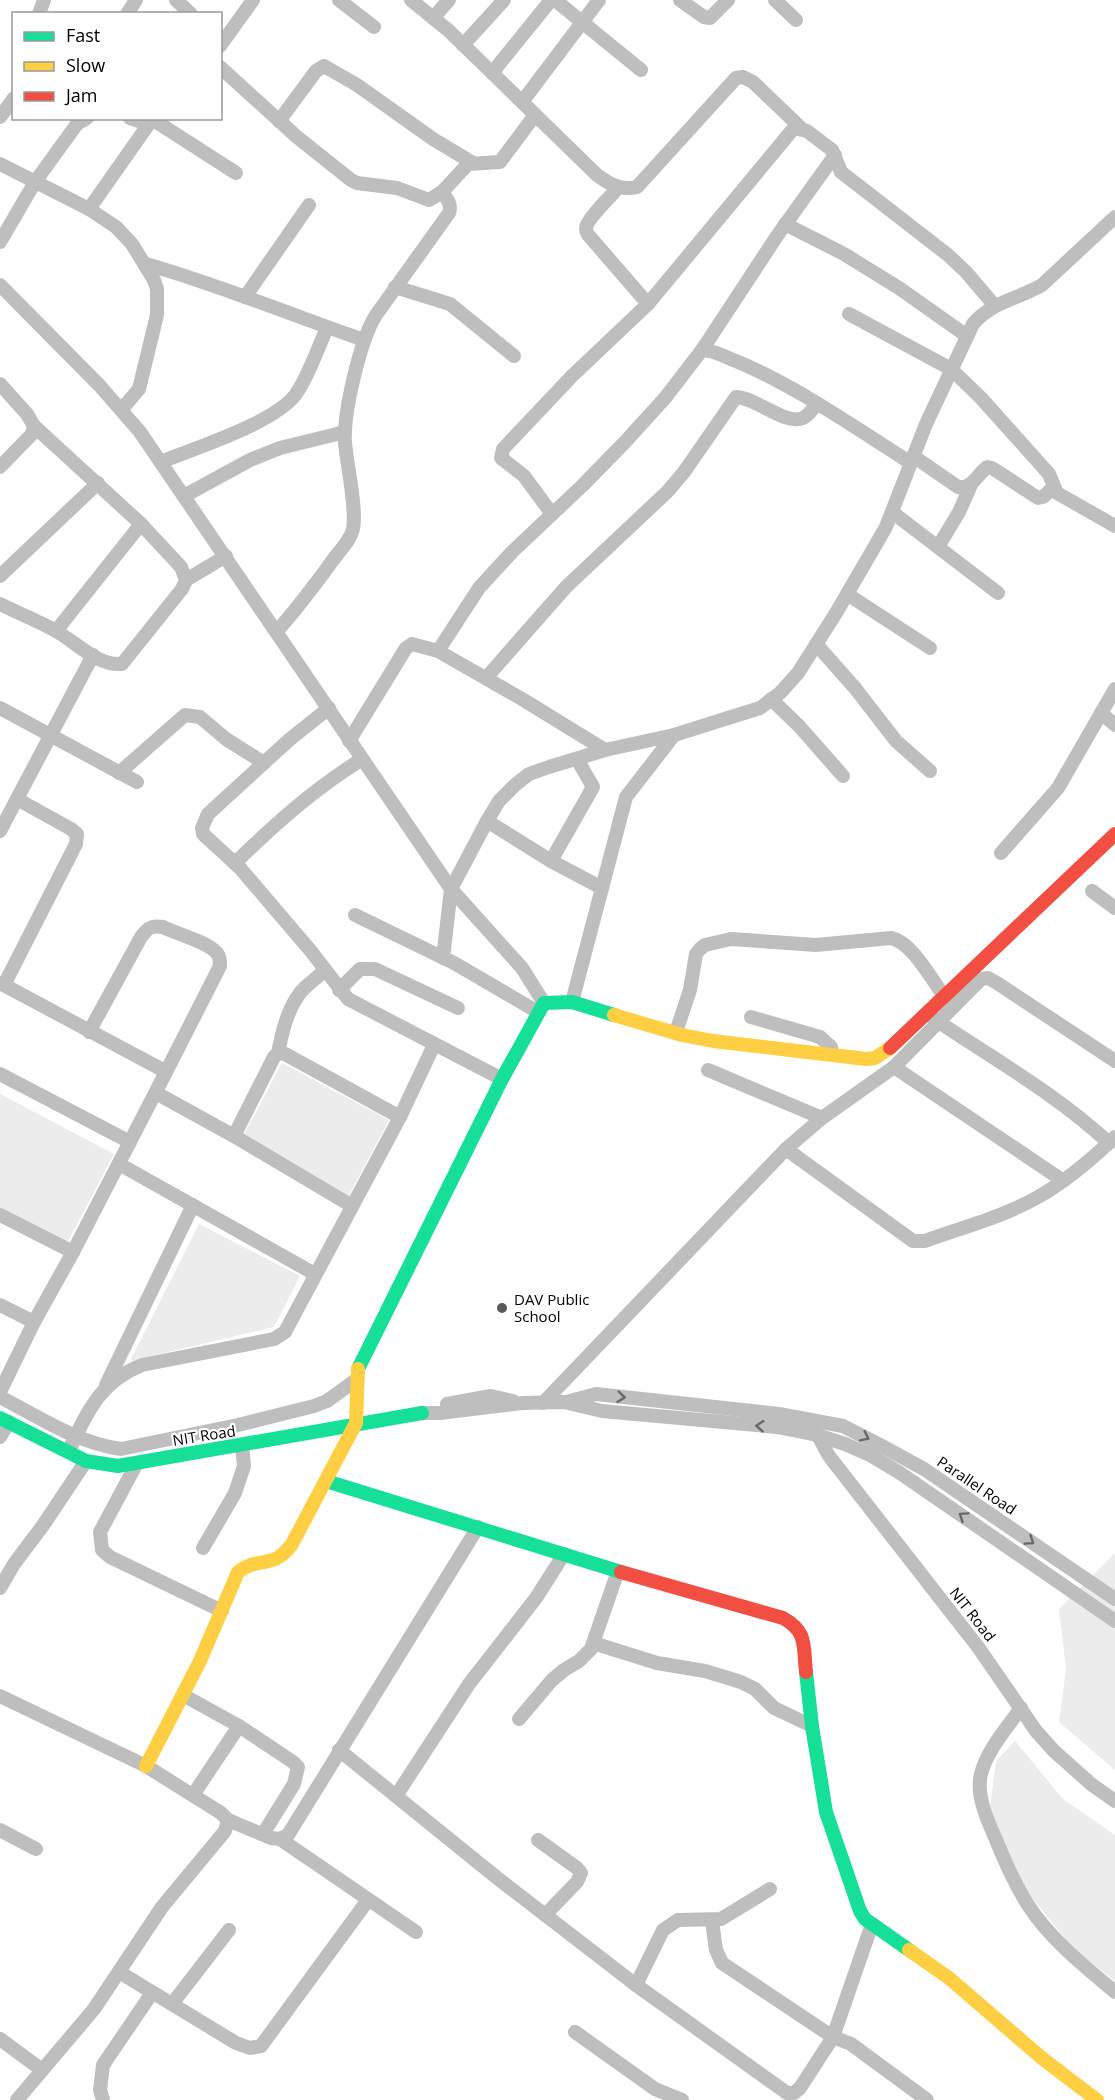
<svg xmlns="http://www.w3.org/2000/svg" width="1115" height="2100" font-family="'Open Sans',sans-serif">
<style>
.green{fill:#ececec}
.lines{fill:none;stroke-linecap:round;stroke-linejoin:round}
.street{stroke:#bebebe;stroke-width:14}
.fast{stroke:#16e098;stroke-width:14}
.slow{stroke:#ffcf43;stroke-width:14}
.jam{stroke:#f24e42;stroke-width:14}
.oneway{stroke:#686868}
.poi-dot{fill:#595959;stroke:#fff;stroke-width:2}
.labels{text-anchor:middle;dominant-baseline:central;stroke-width:4.5;stroke-linejoin:round;paint-order:stroke}
.poi-label{font-size:15px;fill:#000;stroke:#fff;text-anchor:start}
.street-label{font-size:15px;fill:#000;stroke:#fff}
</style>
<rect width="100%" height="100%" fill="#fff"/>
<g class="green">
<path d="M 282,1063 L 389,1120 L 348,1197 L 242,1138 Z"/>
<path d="M 0,1094 L 114,1154 L 66,1245 L 0,1210 Z"/>
<path d="M 199,1224 L 300,1276 L 274,1327 L 130,1361 Z"/>
<path d="M 1115,1553 L 1115,1770 L 1059,1722 L 1066,1669 L 1059,1609 Z"/>
<path d="M 1015,1741 L 1063,1799 L 1115,1835 L 1115,1981 L 1073,1948 L 1029,1894 L 1007,1852 L 990,1807 L 996,1761 Z"/>
</g>
<g class="lines">
<g class="street">
<path d="M 176,0 L 191,14"/>
<path d="M 339,0 L 374,27"/>
<path d="M 411,0 L 448,30 L 597,175 C 610,184 620,191 637,187 L 736,78 L 743,77 L 753,82 L 801,128"/>
<path d="M 555,0 L 641,70"/>
<path d="M 680,0 L 704,17 L 710,18 L 728,0"/>
<path d="M 775,0 L 796,20"/>
<path d="M 39,14 L 44,0"/>
<path d="M 127,14 L 136,0"/>
<path d="M 433,18 L 449,0"/>
<path d="M 463,45 L 504,0"/>
<path d="M 220,46 L 253,0"/>
<path d="M 220,67 L 297,137 L 351,180 L 357,183 L 397,188 L 429,200 L 442,192 L 468,164 L 500,162 L 535,115"/>
<path d="M 492,73 L 551,0"/>
<path d="M 522,102 L 599,0"/>
<path d="M 0,117 L 14,98"/>
<path d="M 130,118 L 148,124"/>
<path d="M 152,119 L 236,173"/>
<path d="M 279,121 L 316,71 L 324,66 L 357,85 L 433,139 L 473,163"/>
<path d="M 0,164 L 89,209 L 116,227 L 132,244 L 154,280 L 157,289 L 157,315 L 139,389 L 122,409"/>
<path d="M 618,188 C 611,196 587,219 586,228 C 586,231 588,235 590,237 L 648,304"/>
<path d="M 89,209 L 153,118"/>
<path d="M 785,224 L 844,254 L 899,288 L 967,336"/>
<path d="M 0,242 L 35,182 L 77,124 L 87,118"/>
<path d="M 146,264 C 220,285 291,315 364,340"/>
<path d="M 0,285 L 100,386 L 140,432 L 451,889 L 522,968 L 544,1003"/>
<path d="M 395,287 L 450,304 L 514,356"/>
<path d="M 245,297 L 309,205"/>
<path d="M 849,314 L 951,369 L 981,398 L 1049,474 L 1057,493 L 1115,526"/>
<path d="M 702,350 L 777,236 L 835,155"/>
<path d="M 0,384 L 27,414 L 34,426 L 32,434 L 0,467"/>
<path d="M 913,456 L 958,487 C 972,489 977,475 987,467 L 992,468 L 1038,498 L 1043,497 L 1054,487"/>
<path d="M 161,462 C 195,448 275,423 296,394 C 309,375 317,350 327,328"/>
<path d="M 184,496 L 250,460 L 280,448 L 345,432"/>
<path d="M 892,512 L 998,593"/>
<path d="M 552,514 L 524,476 L 501,458 L 503,449 L 572,376 L 648,304 L 794,128 L 807,131 L 832,150 L 841,172 L 948,255 L 966,272 L 995,306"/>
<path d="M 938,547 L 959,512 L 971,485"/>
<path d="M 0,576 L 98,483"/>
<path d="M 186,580 L 226,556"/>
<path d="M 847,594 L 930,648"/>
<path d="M 0,604 C 18,613 38,621 56,631 C 76,642 97,666 122,664 L 182,589 L 186,580 L 181,567 L 141,524 L 34,426"/>
<path d="M 56,631 L 141,524"/>
<path d="M 277,631 C 299,607 317,582 336,556 C 342,548 351,539 353,529 C 357,509 347,465 345,443 C 343,414 360,340 376,315 L 449,213 C 452,204 447,199 442,192"/>
<path d="M 816,644 L 855,688 L 896,741 L 930,771"/>
<path d="M 438,651 L 479,588 L 512,552 L 583,485 L 625,442 L 665,398 L 702,350 C 714,350 725,357 736,361 C 798,387 854,427 911,463"/>
<path d="M 486,678 L 566,587 L 668,491 L 684,472 L 736,397 C 755,397 786,426 803,418 C 809,415 813,409 816,404"/>
<path d="M 771,699 L 799,726 L 843,776"/>
<path d="M 0,708 L 137,782"/>
<path d="M 329,708 L 289,740 L 208,814 L 202,828 L 203,834 L 240,868 L 310,950 L 348,999 L 502,1079"/>
<path d="M 1101,713 L 1115,725"/>
<path d="M 349,741 L 406,648 L 412,644 L 438,651 L 522,699 L 605,750"/>
<path d="M 119,773 L 185,715 L 200,717 L 226,739 L 264,763"/>
<path d="M 487,821 L 551,861 L 602,888"/>
<path d="M 0,831 L 93,655"/>
<path d="M 1001,853 L 1058,788 L 1115,689"/>
<path d="M 551,861 L 593,787 L 577,759"/>
<path d="M 235,863 C 276,823 313,790 362,759"/>
<path d="M 1092,891 L 1115,908"/>
<path d="M 355,915 L 454,963 L 538,1012"/>
<path d="M 443,958 L 451,889 L 487,821 L 499,801 L 515,785 L 529,774 L 549,767 L 605,750 L 674,735 L 760,708 L 780,693 L 798,673 L 836,613 L 886,527 L 926,424 L 973,324 C 991,302 1018,299 1042,285 L 1115,217"/>
<path d="M 0,983 L 161,1069 L 165,1074 L 73,1252 L 34,1322 L 0,1392"/>
<path d="M 4,985 L 76,844 L 77,834 L 71,829 L 17,799"/>
<path d="M 339,990 L 360,969 L 375,969 L 458,1008"/>
<path d="M 572,1002 L 626,797 L 674,735"/>
<path d="M 751,1017 L 820,1037 L 831,1047 L 832,1055"/>
<path d="M 933,1018 C 993,1059 1055,1093 1109,1143"/>
<path d="M 89,1032 L 141,937 C 148,928 151,925 163,927 C 177,934 205,941 216,952 C 220,956 220,961 220,966 L 165,1074"/>
<path d="M 676,1032 L 690,990 L 696,954 L 700,949 L 705,945 L 731,939 L 816,945 L 891,938 C 912,942 931,979 944,996"/>
<path d="M 278,1053 C 282,1033 287,1010 300,993 C 306,985 317,978 325,970"/>
<path d="M 894,1067 L 1062,1180"/>
<path d="M 708,1070 L 822,1118"/>
<path d="M 0,1074 L 130,1142"/>
<path d="M 156,1093 L 234,1136 L 352,1206"/>
<path d="M 234,1136 L 274,1057 L 278,1053 L 285,1054 L 400,1117"/>
<path d="M 786,1149 L 913,1241 L 925,1241 C 963,1227 1003,1217 1038,1197 C 1066,1181 1092,1159 1115,1137"/>
<path d="M 119,1164 L 315,1274"/>
<path d="M 0,1215 L 73,1252"/>
<path d="M 0,1305 L 34,1322"/>
<path d="M 106,1385 L 193,1205"/>
<path d="M 0,1397 C 39,1417 77,1443 121,1449 L 238,1425 L 314,1406 L 327,1401 L 356,1380"/>
<path d="M 566,1402 L 596,1394 L 779,1414 L 843,1426 L 880,1445 L 924,1469 L 1115,1599"/>
<path d="M 543,1403 L 786,1149 L 822,1118 L 894,1067 L 981,979 L 988,978 L 997,983 L 1115,1061"/>
<path d="M 447,1404 L 491,1396 L 513,1401"/>
<path d="M 422,1413 L 440,1413 L 522,1403 L 564,1402 L 602,1411 L 777,1427 L 817,1435 L 845,1444 L 870,1455 L 900,1473 L 1115,1621"/>
<path d="M 816,1432 L 829,1456 L 978,1647 L 1036,1731 L 1054,1751 L 1091,1784 L 1115,1801"/>
<path d="M 0,1437 L 9,1422"/>
<path d="M 68,1452 C 87,1413 99,1382 142,1365 L 274,1339 L 285,1332 L 400,1117 L 434,1045"/>
<path d="M 137,1463 L 100,1532 L 102,1550 L 110,1557 L 222,1611"/>
<path d="M 203,1548 L 235,1493 L 244,1466 L 242,1446"/>
<path d="M 0,1588 L 14,1564 L 44,1524 L 86,1461"/>
<path d="M 593,1643 L 657,1663 L 705,1671 L 741,1682 L 755,1689 L 774,1708 L 812,1726"/>
<path d="M 183,1695 L 239,1726 L 293,1762 L 298,1767 L 294,1784 L 263,1834"/>
<path d="M 0,1696 L 146,1766 L 221,1813 L 228,1820 L 225,1831 L 162,1907 L 94,2009 L 17,2100"/>
<path d="M 1021,1708 C 1007,1728 987,1750 981,1774 C 976,1794 986,1817 994,1835 C 1004,1859 1014,1883 1028,1905 C 1050,1939 1084,1966 1115,1992"/>
<path d="M 519,1719 L 552,1680 L 564,1670 L 579,1661 L 591,1649 L 618,1571"/>
<path d="M 339,1750 L 496,1877 L 636,1985 L 780,2088 L 787,2093 L 794,2093 L 800,2088 L 833,2037 L 851,2044 L 927,2100"/>
<path d="M 193,1795 L 239,1726"/>
<path d="M 396,1796 L 469,1684 L 536,1598 L 564,1554"/>
<path d="M 228,1820 L 271,1838 L 280,1839 L 288,1835 L 478,1527"/>
<path d="M 0,1830 L 36,1849"/>
<path d="M 280,1839 L 416,1932"/>
<path d="M 538,1840 L 577,1868 L 581,1873 L 577,1882 L 545,1915"/>
<path d="M 712,1921 L 716,1950 L 722,1963 L 833,2037 L 872,1924"/>
<path d="M 119,1972 L 236,2043 L 250,2048 L 261,2046 L 368,1900"/>
<path d="M 636,1985 L 663,1930 L 678,1920 L 721,1919 L 770,1889"/>
<path d="M 172,2004 L 229,1930"/>
<path d="M 575,2032 L 655,2089 L 682,2100"/>
<path d="M 0,2039 L 42,2070"/>
<path d="M 103,2100 L 100,2090 L 103,2065 L 152,1993"/>
</g>
<g class="fast">
<path d="M 358,1369 L 502,1079 L 544,1003 L 572,1002 L 614,1015"/>
<path d="M 0,1418 L 86,1461 L 118,1466 L 422,1413"/>
<path d="M 326,1481 L 621,1572"/>
<path d="M 806,1672 L 812,1726 L 826,1812 L 860,1911 L 865,1919 L 909,1950"/>
</g>
<g class="slow">
<path d="M 614,1015 L 682,1035 L 713,1041 L 866,1059 L 875,1058 L 890,1048"/>
<path d="M 146,1766 L 200,1661 L 238,1572 C 260,1555 272,1571 292,1544 L 356,1423 L 358,1369"/>
<path d="M 909,1950 L 949,1978 L 1043,2059 L 1097,2100"/>
</g>
<g class="jam">
<path d="M 890,1048 L 1115,834"/>
<path d="M 621,1572 L 783,1618 C 808,1632 803,1646 806,1672"/>
</g>
</g>
<defs><path id="oneway-chevron" d="M-2-3.5L2.5 0L-2 3.5" fill="none" stroke-width="1.6" stroke-linecap="round" stroke-linejoin="round" transform="scale(1.5)"/></defs>
<g class="oneway">
<use href="#oneway-chevron" transform="translate(621 1397) rotate(6)"/>
<use href="#oneway-chevron" transform="translate(760 1426) rotate(-175)"/>
<use href="#oneway-chevron" transform="translate(865 1437) rotate(26)"/>
<use href="#oneway-chevron" transform="translate(963 1516) rotate(-146)"/>
<use href="#oneway-chevron" transform="translate(1030 1541) rotate(34)"/>
</g>
<circle class="poi-dot" cx="502" cy="1308" r="6"/>
<g class="labels">
<g class="poi-label">
<text x="514" y="1299">DAV Public<tspan x="514" dy="17">School</tspan></text>
</g>
<g class="street-label">
<text transform="translate(204 1435) rotate(-9)">NIT Road</text>
<text transform="translate(977 1485) rotate(34)">Parallel Road</text>
<text transform="translate(973 1614) rotate(52)">NIT Road</text>
</g>
</g>
<rect x="12" y="12" width="210" height="108" fill="#ffffff" stroke="#999999" stroke-width="1.5"/>
<rect x="24" y="32" width="30" height="9" fill="#16e098" stroke="#999999" stroke-width="1.5"/>
<text x="66" y="42" font-size="18" fill="#000000">Fast</text>
<rect x="24" y="62" width="30" height="9" fill="#ffcf43" stroke="#999999" stroke-width="1.5"/>
<text x="66" y="72" font-size="18" fill="#000000">Slow</text>
<rect x="24" y="92" width="30" height="9" fill="#f24e42" stroke="#999999" stroke-width="1.5"/>
<text x="66" y="102" font-size="18" fill="#000000">Jam</text>
</svg>
